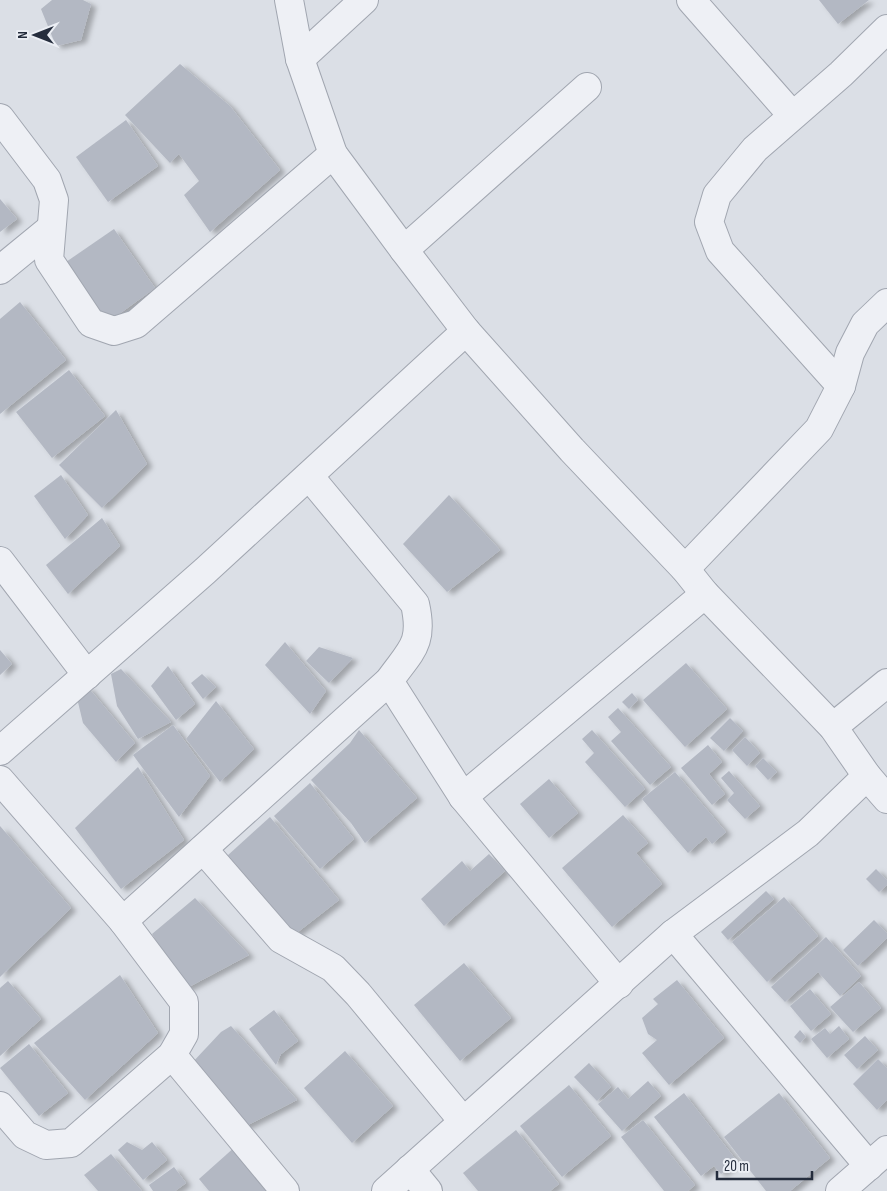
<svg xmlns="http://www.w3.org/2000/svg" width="887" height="1191" font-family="'Sofia Sans Condensed',sans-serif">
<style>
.building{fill:#b3b8c3;filter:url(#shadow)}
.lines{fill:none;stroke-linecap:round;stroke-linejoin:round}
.street-casing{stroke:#a1a6b0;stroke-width:30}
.street{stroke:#eef0f5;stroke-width:28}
</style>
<defs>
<filter id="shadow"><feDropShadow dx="5.5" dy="3" stdDeviation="2.5" flood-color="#0004"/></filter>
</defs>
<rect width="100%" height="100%" fill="#dbdfe6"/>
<g class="building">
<path d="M 52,0 L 83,0 L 91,4 L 81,40 L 56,46 L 41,9 Z"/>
<path d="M 819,0 L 869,0 L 838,24 Z"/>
<path d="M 180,64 L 230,106 L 280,170 L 210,232 L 184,195 L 199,181 L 179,154 L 170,163 L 125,115 Z"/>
<path d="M 126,120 L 158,166 L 108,202 L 76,157 Z"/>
<path d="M 0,199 L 17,219 L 0,232 Z"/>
<path d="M 114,229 L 155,288 L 108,322 L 66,262 Z"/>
<path d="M 20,302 L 66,360 L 0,414 L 0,319 Z"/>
<path d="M 69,370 L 105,416 L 52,458 L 16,412 Z"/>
<path d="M 116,410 L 147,464 L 102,508 L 59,465 Z"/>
<path d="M 61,475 L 88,515 L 65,539 L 34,496 Z"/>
<path d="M 449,495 L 500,550 L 447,592 L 403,544 Z"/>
<path d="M 102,518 L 120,546 L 68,594 L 46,565 Z"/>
<path d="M 285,642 L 326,691 L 310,714 L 265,665 Z"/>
<path d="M 319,647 L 353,658 L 329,683 L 306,661 Z"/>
<path d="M 0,650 L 12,664 L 0,675 Z"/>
<path d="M 686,663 L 727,709 L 685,747 L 643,700 Z"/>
<path d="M 168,666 L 195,704 L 176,720 L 151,686 Z"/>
<path d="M 121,669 L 171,722 L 138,739 L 117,706 L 111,674 Z"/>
<path d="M 202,674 L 216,687 L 203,699 L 191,683 Z"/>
<path d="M 87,686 L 135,743 L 116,762 L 83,723 L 77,698 Z"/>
<path d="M 632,693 L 638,700 L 629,709 L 622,702 Z"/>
<path d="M 216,701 L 254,749 L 220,782 L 186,739 Z"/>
<path d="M 618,708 L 671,767 L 650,785 L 611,741 L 621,732 L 608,717 Z"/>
<path d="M 730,718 L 743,731 L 724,751 L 710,738 Z"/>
<path d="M 173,725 L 210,776 L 179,817 L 133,755 Z"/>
<path d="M 359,730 L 417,798 L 365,843 L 351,823 L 311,780 L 350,743 Z"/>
<path d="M 592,730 L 645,789 L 625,807 L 585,762 L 594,753 L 582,739 Z"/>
<path d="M 745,737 L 760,753 L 747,766 L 732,750 Z"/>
<path d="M 708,745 L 722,762 L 709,774 L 725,794 L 712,805 L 681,768 Z"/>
<path d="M 763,758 L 777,772 L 768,780 L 755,766 Z"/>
<path d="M 138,767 L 184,840 L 121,889 L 75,828 Z"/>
<path d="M 729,771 L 760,806 L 745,819 L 727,800 L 734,793 L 721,778 Z"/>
<path d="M 675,772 L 726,832 L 712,844 L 706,837 L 688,853 L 642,799 Z"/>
<path d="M 549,779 L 578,813 L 549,838 L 520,804 Z"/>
<path d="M 310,783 L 354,839 L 320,869 L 274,816 Z"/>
<path d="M 623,815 L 648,843 L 636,853 L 662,884 L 612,927 L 562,868 Z"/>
<path d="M 270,817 L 339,900 L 294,935 L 227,856 Z"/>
<path d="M 0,826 L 71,908 L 0,977 Z"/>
<path d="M 489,854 L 505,871 L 444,926 L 421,899 L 462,861 L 470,871 Z"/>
<path d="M 876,869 L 887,880 L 887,885 L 879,892 L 866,879 Z"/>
<path d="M 766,891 L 774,899 L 728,940 L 721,932 Z"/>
<path d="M 784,897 L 818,936 L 767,982 L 732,942 Z"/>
<path d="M 195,898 L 249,955 L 185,989 L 152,934 Z"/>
<path d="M 874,920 L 887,933 L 887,938 L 858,966 L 843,950 Z"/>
<path d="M 826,937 L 861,976 L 840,996 L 818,972 L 785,1002 L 771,987 Z"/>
<path d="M 464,963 L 511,1018 L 460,1061 L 414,1005 Z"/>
<path d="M 120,975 L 158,1033 L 85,1100 L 34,1043 Z"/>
<path d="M 677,980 L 724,1038 L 669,1085 L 642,1053 L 657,1040 L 648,1034 L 642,1018 L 658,1004 L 653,999 Z"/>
<path d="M 8,981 L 41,1019 L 0,1056 L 0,988 Z"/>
<path d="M 859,982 L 881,1008 L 853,1032 L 830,1007 Z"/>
<path d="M 810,989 L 831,1014 L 811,1031 L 790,1006 Z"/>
<path d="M 274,1010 L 298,1041 L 281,1054 L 276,1065 L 249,1029 Z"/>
<path d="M 231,1026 L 297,1100 L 242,1128 L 191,1064 L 221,1032 Z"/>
<path d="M 839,1026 L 849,1039 L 827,1058 L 811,1039 L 825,1028 L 830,1034 Z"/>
<path d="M 800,1030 L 806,1037 L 800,1043 L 794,1037 Z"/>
<path d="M 865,1036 L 878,1050 L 857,1069 L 844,1055 Z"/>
<path d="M 29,1044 L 68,1093 L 39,1116 L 0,1068 Z"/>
<path d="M 345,1051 L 393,1106 L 352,1143 L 304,1088 Z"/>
<path d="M 878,1059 L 887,1068 L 887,1100 L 877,1110 L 853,1084 Z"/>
<path d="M 589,1063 L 611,1087 L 597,1101 L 574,1077 Z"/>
<path d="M 648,1081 L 661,1096 L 622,1131 L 598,1104 L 618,1087 L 628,1099 Z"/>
<path d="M 569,1085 L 611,1136 L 562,1177 L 520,1126 Z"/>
<path d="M 684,1093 L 737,1161 L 721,1174 L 714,1166 L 701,1176 L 654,1117 Z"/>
<path d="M 779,1093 L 830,1158 L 790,1191 L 766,1191 L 724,1137 Z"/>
<path d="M 643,1120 L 695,1185 L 688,1191 L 664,1191 L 621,1137 Z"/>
<path d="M 516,1130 L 559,1184 L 550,1191 L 478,1191 L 463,1173 Z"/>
<path d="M 127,1142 L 142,1150 L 152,1142 L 167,1160 L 143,1180 L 118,1150 Z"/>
<path d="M 236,1146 L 272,1191 L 209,1191 L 199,1179 Z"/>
<path d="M 111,1154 L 142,1191 L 98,1191 L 84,1175 Z"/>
<path d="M 174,1167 L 186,1183 L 175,1191 L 153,1191 L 149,1185 Z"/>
</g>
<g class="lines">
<g class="street-casing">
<g id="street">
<path d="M 289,0 L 300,59 L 333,154 L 404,250 L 466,331 L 572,450 L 685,569 L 705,594 L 833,727 L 867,776 L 887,799"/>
<path d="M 691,0 L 792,115"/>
<path d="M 300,59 L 364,0"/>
<path d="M 0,118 L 47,180 L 54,200 L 49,260 L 91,323 L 114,331 L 136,324 L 333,154"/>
<path d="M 404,250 L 587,87"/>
<path d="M 0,270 L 50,229"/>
<path d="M 841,386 L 720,251 L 709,222 L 717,195 L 755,149 L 841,74 L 887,29"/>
<path d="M 0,561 L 87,675"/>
<path d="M 685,569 L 819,429 L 841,386 L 850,353 L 865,324 L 887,303"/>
<path d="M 389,681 L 463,797 L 619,984"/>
<path d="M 833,727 L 887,683"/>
<path d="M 0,751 L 205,571 L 466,331"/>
<path d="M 0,780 L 123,921 L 184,1002 L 184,1034 L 172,1055 L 71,1143 L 46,1145 L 25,1135 L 0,1106"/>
<path d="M 463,797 L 705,594"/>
<path d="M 203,849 L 281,939 L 333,968 L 358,994 L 463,1121"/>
<path d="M 123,921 L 389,681 C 411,650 424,644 415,604 L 309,476"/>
<path d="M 673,934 L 869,1166"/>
<path d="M 172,1055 L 285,1191"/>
<path d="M 410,1169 L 428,1191"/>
<path d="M 386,1191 L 673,934 L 808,833 L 867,776"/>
<path d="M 840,1191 L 887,1150"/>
</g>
</g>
<use href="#street" class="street"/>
</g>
<g transform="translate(35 35) rotate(270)" stroke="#ebeef4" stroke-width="4" paint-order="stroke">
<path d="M0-4L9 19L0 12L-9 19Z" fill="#252d3d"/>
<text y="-8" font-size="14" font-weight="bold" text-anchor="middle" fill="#252d3d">N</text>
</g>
<path d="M717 1171v8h95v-8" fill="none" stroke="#252d3d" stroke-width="2.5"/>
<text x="724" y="1171" font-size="15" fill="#252d3d" stroke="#ebeef4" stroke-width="4" paint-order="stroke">20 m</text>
</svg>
